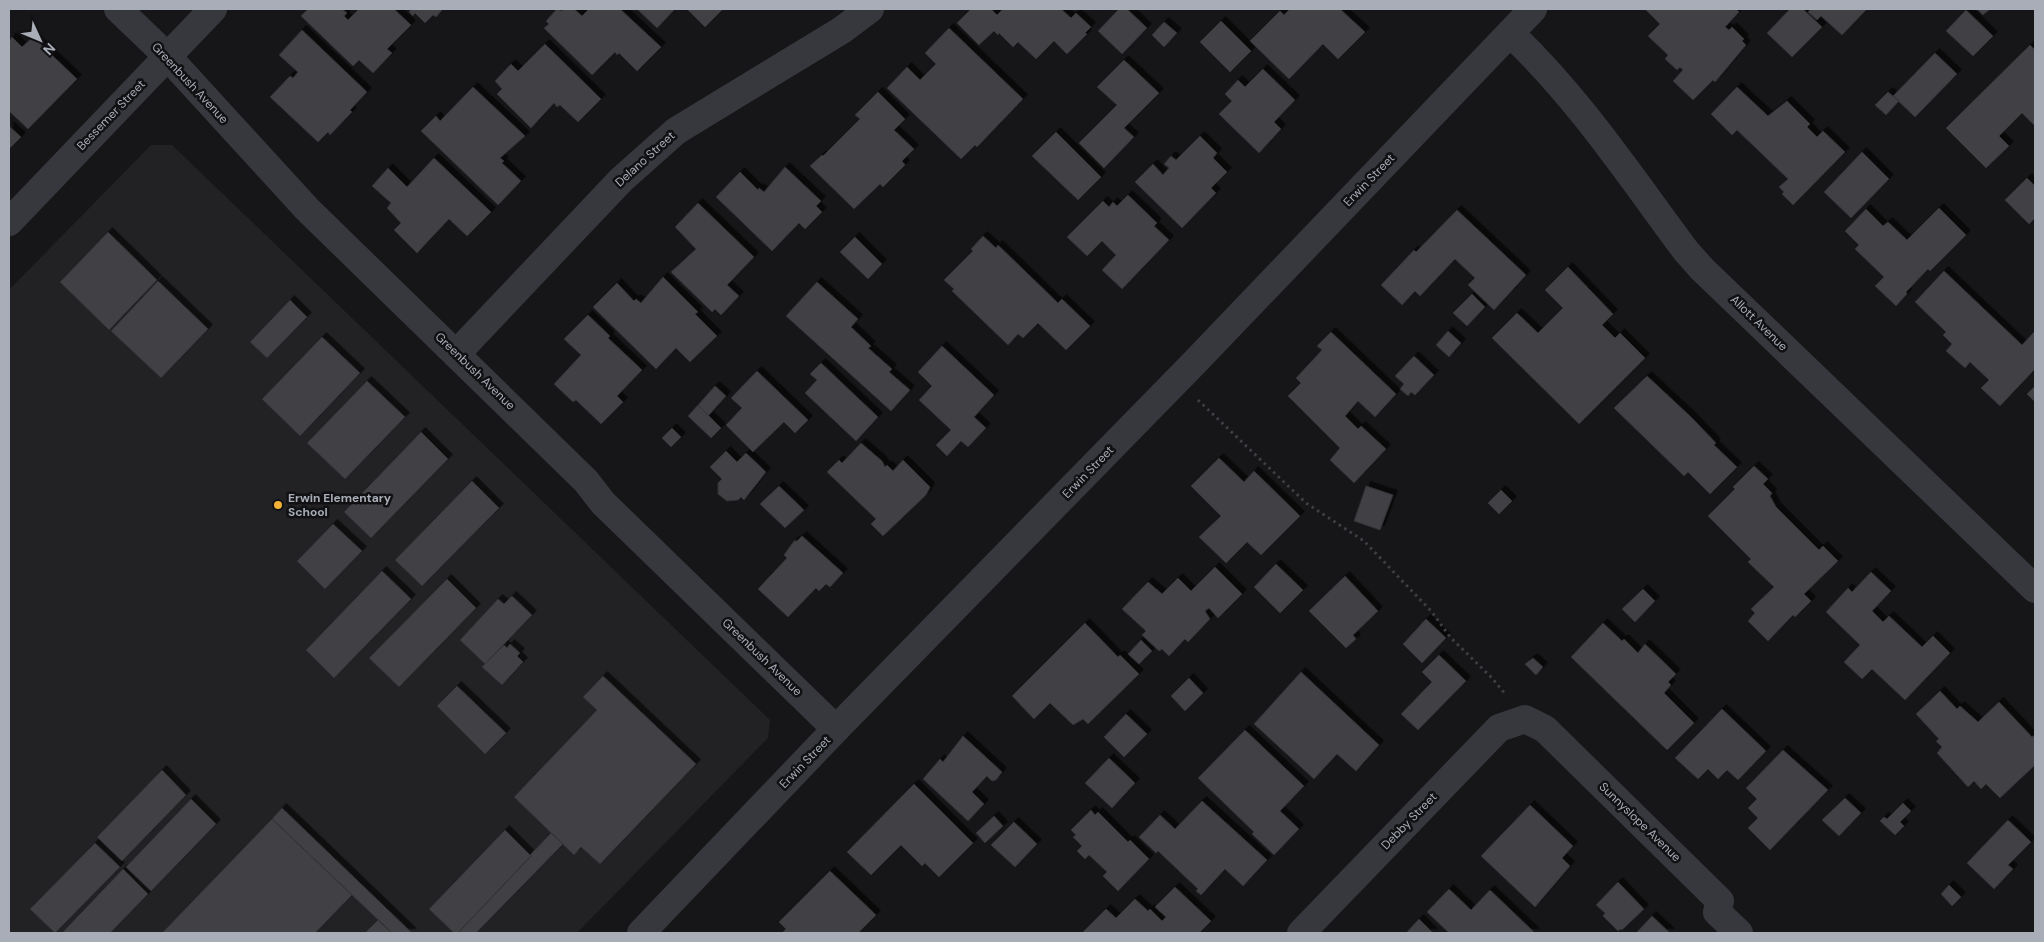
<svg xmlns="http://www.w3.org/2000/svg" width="2044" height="942" font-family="'DM Sans',sans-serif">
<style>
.built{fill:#222225}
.building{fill:#404145;stroke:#303034;filter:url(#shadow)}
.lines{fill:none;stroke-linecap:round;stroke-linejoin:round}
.path{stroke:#3d3f44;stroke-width:3;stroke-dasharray:2.5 4;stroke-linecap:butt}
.minor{stroke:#37383d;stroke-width:28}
.poi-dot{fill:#f2b134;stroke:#111113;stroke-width:2}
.labels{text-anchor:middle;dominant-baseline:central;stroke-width:5;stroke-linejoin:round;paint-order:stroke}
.street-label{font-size:12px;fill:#a8adb8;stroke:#111113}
.poi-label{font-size:12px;font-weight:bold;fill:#a8adb8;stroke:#111113;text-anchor:start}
</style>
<defs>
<filter id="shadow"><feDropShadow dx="4.5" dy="-4.5" stdDeviation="0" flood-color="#0009"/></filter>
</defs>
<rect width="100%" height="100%" fill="#161618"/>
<path class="built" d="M 151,145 L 172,145 L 770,720 L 768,738 L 577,933 L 9,933 L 9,290 Z"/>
<g class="building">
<path d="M 308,9 L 342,9 L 347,13 L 344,16 L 348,20 L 359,9 L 394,9 L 411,25 L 387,49 L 392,53 L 373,73 L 359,60 L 353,66 L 301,16 Z"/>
<path d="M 411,9 L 443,9 L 436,17 L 433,15 L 425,23 L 415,13 L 413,16 L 409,12 Z"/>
<path d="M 557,9 L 562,11 L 564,9 L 574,9 L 582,16 L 589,9 L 620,9 L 661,47 L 637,71 L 619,53 L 617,55 L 615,52 L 592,75 L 544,28 L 549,24 L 546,21 Z"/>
<path d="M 637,9 L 675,9 L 657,28 Z"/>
<path d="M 687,9 L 723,9 L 705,27 Z"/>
<path d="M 971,9 L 991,9 L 997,15 L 1003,9 L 1061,9 L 1071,18 L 1076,13 L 1091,27 L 1085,33 L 1087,34 L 1067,54 L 1054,41 L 1036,59 L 1018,42 L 1013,47 L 999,33 L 998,35 L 994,31 L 979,45 L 957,23 Z"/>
<path d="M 1119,9 L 1127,9 L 1147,28 L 1122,54 L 1098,31 Z"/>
<path d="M 1290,9 L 1340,9 L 1365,32 L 1338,59 L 1323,44 L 1289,79 L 1250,41 L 1280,11 L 1284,15 Z"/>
<path d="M 1645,9 L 1736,9 L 1739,12 L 1725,27 L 1729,30 L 1732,27 L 1744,39 L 1742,41 L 1746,45 L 1715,82 L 1713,80 L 1693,100 L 1673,81 L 1683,70 L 1680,67 L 1677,70 L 1665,59 L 1668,55 L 1648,36 L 1660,24 Z"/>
<path d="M 1790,9 L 1803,9 L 1822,27 L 1792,57 L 1767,33 Z"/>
<path d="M 1811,9 L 1867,9 L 1842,35 L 1821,16 L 1817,20 L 1808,12 Z"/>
<path d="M 1977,9 L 1990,9 L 1983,15 Z"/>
<path d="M 1966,10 L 1993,36 L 1973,56 L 1946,31 Z"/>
<path d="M 1221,21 L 1251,51 L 1230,72 L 1200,42 Z"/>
<path d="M 1164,22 L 1177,33 L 1164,47 L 1152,35 Z"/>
<path d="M 949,28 L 1023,99 L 977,147 L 975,145 L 961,159 L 887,88 L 907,67 L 920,80 L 936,64 L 925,53 Z"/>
<path d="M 302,30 L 367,92 L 350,110 L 352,112 L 330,135 L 328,132 L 318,142 L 270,97 L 290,76 L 293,78 L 298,72 L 279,55 Z"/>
<path d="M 12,37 L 22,47 L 33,37 L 77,79 L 28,129 L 9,111 L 9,41 Z"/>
<path d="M 545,44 L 601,99 L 578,122 L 560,105 L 557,107 L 554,103 L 531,128 L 497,94 L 502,89 L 495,81 L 511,64 L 518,71 Z"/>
<path d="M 2030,45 L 2035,50 L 2035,126 L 2022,113 L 1999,136 L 2009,146 L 1986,168 L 1946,128 Z"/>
<path d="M 1935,53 L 1957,74 L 1915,117 L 1893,96 Z"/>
<path d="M 1124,60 L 1159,93 L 1124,128 L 1134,137 L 1104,168 L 1079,143 L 1117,105 L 1097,87 Z"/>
<path d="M 1263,69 L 1295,100 L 1274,122 L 1281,129 L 1259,153 L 1219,114 L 1232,101 L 1225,94 L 1238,80 L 1245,87 Z"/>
<path d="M 473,87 L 525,136 L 500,158 L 504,161 L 502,163 L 521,181 L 498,205 L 421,131 L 436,116 L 440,121 Z"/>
<path d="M 1737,87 L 1768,116 L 1787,101 L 1810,124 L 1807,127 L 1817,137 L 1823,131 L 1845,152 L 1793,205 L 1782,194 L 1784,192 L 1779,187 L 1788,179 L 1737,130 L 1732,135 L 1711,114 Z"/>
<path d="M 878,92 L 905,119 L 894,130 L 914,149 L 902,161 L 905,165 L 883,187 L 880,184 L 854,209 L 810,166 L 822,155 L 823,156 L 860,119 L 855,115 Z"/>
<path d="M 1888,92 L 1899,101 L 1886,115 L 1875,105 Z"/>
<path d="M 9,126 L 21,137 L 9,149 Z"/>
<path d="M 1056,132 L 1101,177 L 1078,200 L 1032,156 Z"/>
<path d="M 1200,136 L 1217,153 L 1213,158 L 1227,172 L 1211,188 L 1216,193 L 1182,228 L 1135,182 L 1153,164 L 1163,175 L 1169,168 L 1164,164 L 1171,156 L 1176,160 Z"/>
<path d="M 1862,152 L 1889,179 L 1851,218 L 1824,192 Z"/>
<path d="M 434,158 L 491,212 L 467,236 L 449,219 L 417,253 L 394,230 L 401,223 L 387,208 L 391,203 L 372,186 L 388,168 L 407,187 Z"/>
<path d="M 785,167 L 821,201 L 816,206 L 822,212 L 805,229 L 799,223 L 772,251 L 716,197 L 740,172 L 758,190 L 759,188 L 764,192 Z"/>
<path d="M 2027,178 L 2035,186 L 2035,218 L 2029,224 L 2005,200 Z"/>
<path d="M 1128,195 L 1157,223 L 1154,226 L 1169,240 L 1122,289 L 1102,270 L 1116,255 L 1102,241 L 1087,256 L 1067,237 L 1103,201 L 1109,207 L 1113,202 L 1117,206 Z"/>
<path d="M 698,203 L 754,257 L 727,285 L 739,296 L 721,315 L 715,309 L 712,312 L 671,272 L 696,249 L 675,227 Z"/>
<path d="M 1939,208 L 1966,235 L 1930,271 L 1928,269 L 1906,292 L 1907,294 L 1896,306 L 1875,286 L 1884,277 L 1855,249 L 1859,245 L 1845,231 L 1866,209 L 1883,226 L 1888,222 L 1907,240 Z"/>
<path d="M 1457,210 L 1526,275 L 1494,310 L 1468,285 L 1475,278 L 1455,259 L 1420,296 L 1415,291 L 1402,305 L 1381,285 L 1414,250 L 1416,252 Z"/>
<path d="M 108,232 L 157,280 L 109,330 L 60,282 Z"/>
<path d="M 983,236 L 996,248 L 998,245 L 1058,303 L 1062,299 L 1090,326 L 1066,350 L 1038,323 L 1023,338 L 1018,334 L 1008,345 L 952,291 L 954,289 L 944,280 L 973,251 L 971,249 Z"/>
<path d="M 855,237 L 882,264 L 868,279 L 840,252 Z"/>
<path d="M 1568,267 L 1613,314 L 1602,325 L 1615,338 L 1620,333 L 1645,358 L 1579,424 L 1492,338 L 1517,313 L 1538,333 L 1563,308 L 1545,290 Z"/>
<path d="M 1944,271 L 2022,345 L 2035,331 L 2035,369 L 2000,406 L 1981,388 L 1989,380 L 1970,362 L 1965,368 L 1946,351 L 1952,344 L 1943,335 L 1946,332 L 1915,302 Z"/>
<path d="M 663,277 L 698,312 L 695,314 L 717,336 L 690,362 L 676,348 L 656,369 L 593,307 L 617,283 L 634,301 L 636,299 L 641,303 Z"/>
<path d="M 158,281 L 208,329 L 161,378 L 111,331 Z"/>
<path d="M 817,282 L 858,319 L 851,327 L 871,346 L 868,348 L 892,369 L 889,372 L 910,390 L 891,411 L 786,316 Z"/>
<path d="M 1472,294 L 1485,307 L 1467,326 L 1453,313 Z"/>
<path d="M 290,300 L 307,317 L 267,358 L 250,342 Z"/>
<path d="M 588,315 L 610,336 L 608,338 L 642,370 L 617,396 L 623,402 L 601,424 L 576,400 L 573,402 L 554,384 L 581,355 L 564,339 Z"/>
<path d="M 1448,331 L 1461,343 L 1449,357 L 1436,345 Z"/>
<path d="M 1331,332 L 1396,394 L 1375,417 L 1358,401 L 1345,416 L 1358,429 L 1361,426 L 1386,449 L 1354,483 L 1330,460 L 1340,448 L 1288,396 L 1301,383 L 1296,378 L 1322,350 L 1317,346 Z"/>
<path d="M 322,337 L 360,373 L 300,436 L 262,399 Z"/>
<path d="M 942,346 L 994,395 L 974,417 L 986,428 L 968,447 L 961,441 L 947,456 L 936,445 L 951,430 L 919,400 L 932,386 L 918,372 Z"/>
<path d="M 1414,356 L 1434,375 L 1415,395 L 1411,392 L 1408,396 L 1400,389 L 1404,384 L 1395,376 Z"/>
<path d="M 821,363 L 878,417 L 856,441 L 805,393 L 817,380 L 810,374 Z"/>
<path d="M 757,371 L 808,420 L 795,433 L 784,422 L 753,452 L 726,425 L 742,408 L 731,398 Z"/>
<path d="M 1647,376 L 1691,417 L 1716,443 L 1714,445 L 1737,467 L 1710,494 L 1688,472 L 1684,476 L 1614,408 Z"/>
<path d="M 367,381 L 405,417 L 345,479 L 307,443 Z"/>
<path d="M 715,386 L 726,396 L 708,416 L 698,405 Z"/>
<path d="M 2035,386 L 2035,402 L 2027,394 Z"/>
<path d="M 698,405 L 721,428 L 711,438 L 688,416 Z"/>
<path d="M 672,428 L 681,437 L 671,447 L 662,438 Z"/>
<path d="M 421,432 L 448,459 L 371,538 L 344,512 Z"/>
<path d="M 861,443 L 882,461 L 885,467 L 887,465 L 893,471 L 903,460 L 930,487 L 926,495 L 883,536 L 871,524 L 876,519 L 827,472 L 839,460 L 842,463 Z"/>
<path d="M 726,451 L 737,462 L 746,453 L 766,472 L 744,500 L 741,497 L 738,500 L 727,501 L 718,494 L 718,483 L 722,479 L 710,467 Z"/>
<path d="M 1219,458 L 1244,482 L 1254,471 L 1300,516 L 1261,555 L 1247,542 L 1226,563 L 1199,537 L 1221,516 L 1191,486 Z"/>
<path d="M 1754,466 L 1768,479 L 1763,484 L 1772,493 L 1770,496 L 1776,507 L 1819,550 L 1823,546 L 1838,561 L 1804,594 L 1811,601 L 1795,617 L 1793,615 L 1768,641 L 1748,621 L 1755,613 L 1751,609 L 1774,587 L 1748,562 L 1751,559 L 1708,516 L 1735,489 L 1733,487 Z"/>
<path d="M 472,481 L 499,508 L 422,586 L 395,560 Z"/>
<path d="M 779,486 L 804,510 L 785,528 L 760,504 Z"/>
<path d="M 1366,486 L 1393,495 L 1380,530 L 1354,521 Z"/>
<path d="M 1501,490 L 1512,501 L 1499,514 L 1488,503 Z"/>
<path d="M 333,524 L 362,551 L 325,589 L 297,561 Z"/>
<path d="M 802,536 L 843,573 L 830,587 L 826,584 L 819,591 L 816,588 L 788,617 L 758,589 L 787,558 L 784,555 L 794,541 L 797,541 Z"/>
<path d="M 1276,564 L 1303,590 L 1280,613 L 1254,587 Z"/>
<path d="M 1215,567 L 1242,594 L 1218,618 L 1209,608 L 1205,611 L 1210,619 L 1188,642 L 1185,639 L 1169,656 L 1162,649 L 1159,651 L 1142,635 L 1146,631 L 1122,609 L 1148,582 L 1162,594 L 1178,578 L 1191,591 Z"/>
<path d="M 382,571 L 411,599 L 334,678 L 306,650 Z"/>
<path d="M 1871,572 L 1891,591 L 1872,611 L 1883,622 L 1889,616 L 1922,647 L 1933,636 L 1950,653 L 1905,700 L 1872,669 L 1862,679 L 1844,662 L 1860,645 L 1826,612 L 1848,588 L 1852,592 Z"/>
<path d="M 1345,576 L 1378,611 L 1353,635 L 1356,639 L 1346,648 L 1309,611 Z"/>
<path d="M 447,579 L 476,608 L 399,687 L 369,658 Z"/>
<path d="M 1643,589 L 1655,601 L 1635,622 L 1622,609 Z"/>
<path d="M 512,596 L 532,615 L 485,664 L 460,640 L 498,599 L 504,604 Z"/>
<path d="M 1426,619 L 1446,638 L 1422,663 L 1403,644 Z"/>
<path d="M 1085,623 L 1118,657 L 1120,655 L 1139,674 L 1088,724 L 1083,719 L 1073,725 L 1050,703 L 1034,719 L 1012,696 Z"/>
<path d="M 1603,623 L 1622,641 L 1624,639 L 1638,653 L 1645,644 L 1676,674 L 1668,682 L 1671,685 L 1664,693 L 1694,723 L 1667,750 L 1571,657 Z"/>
<path d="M 1141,640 L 1152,651 L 1139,664 L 1128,654 Z"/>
<path d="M 510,644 L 520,653 L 517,656 L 523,662 L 502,685 L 482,667 L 504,645 L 507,648 Z"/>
<path d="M 1439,655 L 1466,681 L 1418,730 L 1401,714 L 1432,682 L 1422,672 Z"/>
<path d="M 1533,658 L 1543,667 L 1536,675 L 1525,664 Z"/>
<path d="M 1301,672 L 1379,745 L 1356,771 L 1337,754 L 1314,779 L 1254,724 Z"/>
<path d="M 603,676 L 696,764 L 600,864 L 581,847 L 574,855 L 514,797 L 597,710 L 583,697 Z"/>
<path d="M 1189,678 L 1203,693 L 1185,711 L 1171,696 Z"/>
<path d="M 457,686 L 506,733 L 485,754 L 437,706 Z"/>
<path d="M 1940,691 L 1957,709 L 1960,706 L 1978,722 L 1999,702 L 2032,737 L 2035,735 L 2035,765 L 2000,798 L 1986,784 L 1981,789 L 1974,781 L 1968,787 L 1937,753 L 1942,747 L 1936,741 L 1939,739 L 1916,714 Z"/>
<path d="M 1722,709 L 1766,751 L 1738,780 L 1727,770 L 1718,779 L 1708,769 L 1698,779 L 1675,758 Z"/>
<path d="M 1126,714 L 1147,734 L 1124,757 L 1104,737 Z"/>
<path d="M 1245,730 L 1304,786 L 1280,811 L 1299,829 L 1274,855 L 1252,834 L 1254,832 L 1198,778 Z"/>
<path d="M 963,736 L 1002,772 L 996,780 L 992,781 L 987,776 L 972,792 L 984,804 L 968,821 L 923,779 L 940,759 L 943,762 Z"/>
<path d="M 1783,750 L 1828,790 L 1770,850 L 1748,828 L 1758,818 L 1748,808 L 1757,799 L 1746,788 Z"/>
<path d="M 1109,758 L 1135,783 L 1112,808 L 1085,783 Z"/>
<path d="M 162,770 L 186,795 L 122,861 L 97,837 Z"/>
<path d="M 914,784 L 973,843 L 939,877 L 925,863 L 922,866 L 901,845 L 871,875 L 847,852 Z"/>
<path d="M 1845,798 L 1861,813 L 1839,836 L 1822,820 Z"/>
<path d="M 191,799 L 216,824 L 151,891 L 126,867 Z"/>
<path d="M 1202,801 L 1267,860 L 1243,886 L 1225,869 L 1201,895 L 1196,891 L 1198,889 L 1158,851 L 1156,853 L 1139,837 L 1160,815 L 1175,829 Z"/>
<path d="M 1903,803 L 1911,811 L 1900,822 L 1904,826 L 1895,835 L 1880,821 L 1884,817 L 1887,819 Z"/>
<path d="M 1530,805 L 1573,846 L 1562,858 L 1570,866 L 1535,907 L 1481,856 Z"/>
<path d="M 282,808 L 412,933 L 392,933 L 272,819 Z"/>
<path d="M 1091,810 L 1095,815 L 1098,812 L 1128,842 L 1130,840 L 1149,859 L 1118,891 L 1103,876 L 1107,872 L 1089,855 L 1085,859 L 1077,851 L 1082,846 L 1073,837 L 1076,835 L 1071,830 Z"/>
<path d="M 994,816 L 1003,826 L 985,843 L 976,833 Z"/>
<path d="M 272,819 L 352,895 L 315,933 L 162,933 Z"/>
<path d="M 2008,820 L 2031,842 L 2008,865 L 2013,869 L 1994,889 L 1967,863 Z"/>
<path d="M 1014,822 L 1037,844 L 1015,867 L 991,845 Z"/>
<path d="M 505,830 L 531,856 L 458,933 L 454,933 L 429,909 Z"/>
<path d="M 551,833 L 563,844 L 476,933 L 458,933 L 531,856 L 530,855 Z"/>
<path d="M 95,843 L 120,867 L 55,933 L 30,909 Z"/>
<path d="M 123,869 L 148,894 L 110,933 L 62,933 Z"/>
<path d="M 830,871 L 876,915 L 858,933 L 782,933 L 786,929 L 779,922 Z"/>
<path d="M 1618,882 L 1644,909 L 1622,930 L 1621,929 L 1618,931 L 1603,916 L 1605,913 L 1596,905 Z"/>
<path d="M 1949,885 L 1961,897 L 1952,906 L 1941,894 Z"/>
<path d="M 1175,887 L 1211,921 L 1199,933 L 1082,933 L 1106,909 L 1116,918 L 1135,899 L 1148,911 L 1150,909 L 1162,921 L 1166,917 L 1155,907 Z"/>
<path d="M 1449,889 L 1471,910 L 1490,890 L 1535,933 L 1447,933 L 1448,932 L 1427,912 Z"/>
<path d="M 1652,916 L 1670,933 L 1636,933 Z"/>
<path d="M 1419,919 L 1433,933 L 1406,933 Z"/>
<path d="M 378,920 L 392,933 L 365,933 Z"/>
</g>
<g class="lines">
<path class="path" d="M 1198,400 L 1306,503 L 1364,541 L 1432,612 L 1450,637 L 1492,678 L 1506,695"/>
<g class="minor">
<path d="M 118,9 L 167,56 L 307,209 L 586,481 L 603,503 L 836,729"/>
<path d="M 1510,33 C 1578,97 1630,176 1686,251 L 1702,269 L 2035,589"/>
<path d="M 9,222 L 213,9"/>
<path d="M 456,354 L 621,180 L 676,131 L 842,30 L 870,9"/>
<path d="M 641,933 L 836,729 L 1196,361 L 1533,9"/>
<path d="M 1301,933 L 1499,728 L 1525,719 L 1545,729 L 1720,901 L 1717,912 L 1739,933"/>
</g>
</g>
<circle class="poi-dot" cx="278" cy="505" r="5"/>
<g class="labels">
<g class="street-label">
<text transform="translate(190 83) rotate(47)">Greenbush Avenue</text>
<text transform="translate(111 115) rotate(-46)">Bessemer Street</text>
<text transform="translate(645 159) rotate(-42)">Delano Street</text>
<text transform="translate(1369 180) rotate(-46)">Erwin Street</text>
<text transform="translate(1759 323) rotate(44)">Allott Avenue</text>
<text transform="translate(475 371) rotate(44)">Greenbush Avenue</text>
<text transform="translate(1088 472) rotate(-46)">Erwin Street</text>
<text transform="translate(762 657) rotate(44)">Greenbush Avenue</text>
<text transform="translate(805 762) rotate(-46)">Erwin Street</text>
<text transform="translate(1409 821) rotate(-46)">Debby Street</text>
<text transform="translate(1640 822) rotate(44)">Sunnyslope Avenue</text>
</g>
<g class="poi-label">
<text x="288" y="498">Erwin Elementary<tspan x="288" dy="14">School</tspan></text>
</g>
</g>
<rect width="2044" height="942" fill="none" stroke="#a8adb8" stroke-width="20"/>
<g transform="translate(40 40) rotate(134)" stroke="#111113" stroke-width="4" paint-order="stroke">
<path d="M0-4L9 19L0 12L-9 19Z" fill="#a8adb8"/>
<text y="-8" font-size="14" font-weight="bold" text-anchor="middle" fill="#a8adb8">N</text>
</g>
</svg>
